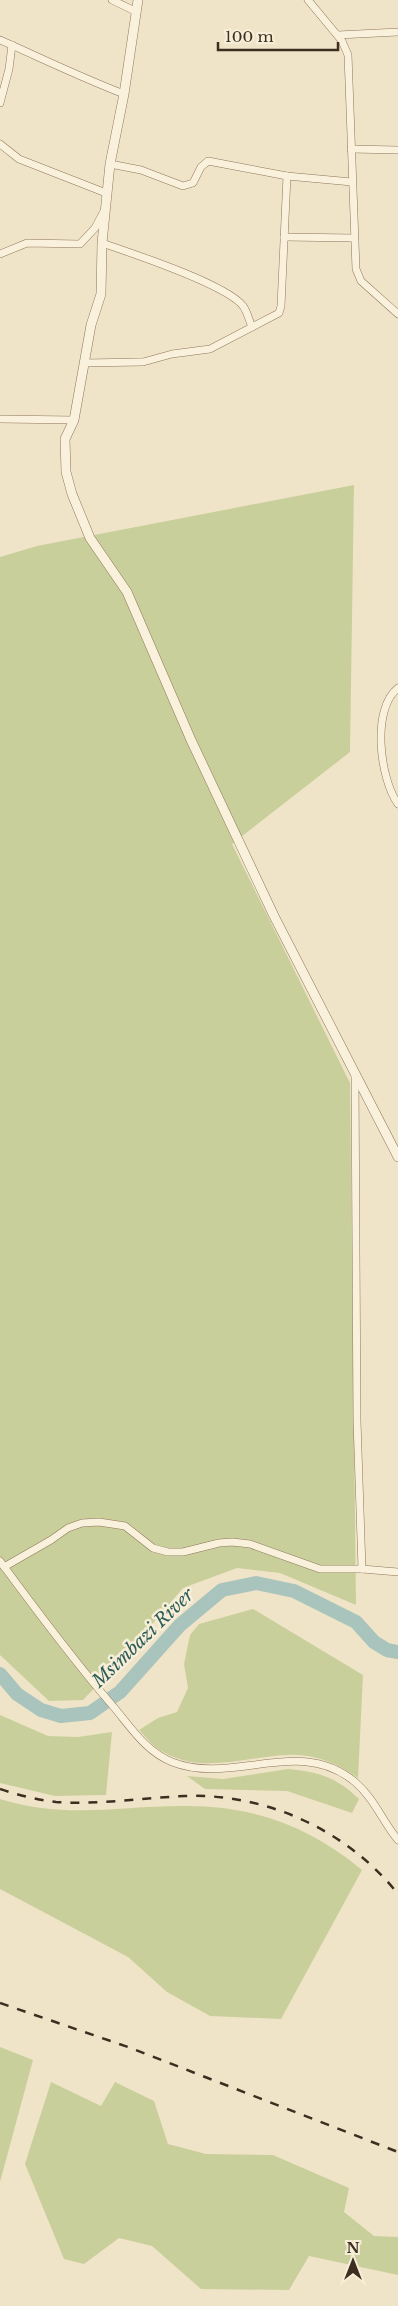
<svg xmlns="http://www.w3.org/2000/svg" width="398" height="2306" font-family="'Libre Baskerville',serif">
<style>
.green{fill:#c9cf9b}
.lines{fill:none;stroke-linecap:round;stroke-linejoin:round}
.river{stroke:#a9c4bc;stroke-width:14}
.minor-casing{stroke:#8d765c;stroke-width:8}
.tertiary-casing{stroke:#8d765c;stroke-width:10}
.minor{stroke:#faf1dc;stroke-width:7}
.tertiary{stroke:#faf1dc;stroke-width:9}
.rail{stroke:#3d2e20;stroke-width:2.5;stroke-dasharray:9 9;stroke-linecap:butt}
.labels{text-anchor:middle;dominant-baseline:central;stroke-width:5;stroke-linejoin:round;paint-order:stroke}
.water-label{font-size:18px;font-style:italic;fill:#2f5d5a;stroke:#f7eed8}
</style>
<rect width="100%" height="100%" fill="#f0e4c8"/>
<g class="green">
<path d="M 354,485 L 350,752 L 232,844 L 350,1083 L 356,1605 L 280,1573 L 237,1568 L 183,1588 L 123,1658 L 83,1700 L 49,1701 L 0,1655 L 0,557 L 37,546 Z"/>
<path d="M 253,1609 L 363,1675 L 358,1778 C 337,1763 313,1753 286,1755 C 243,1757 199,1776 158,1749 C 151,1744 145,1736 139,1730 L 158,1718 L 177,1712 L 188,1688 L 184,1664 L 190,1635 L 199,1624 Z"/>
<path d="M 0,1715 L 48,1736 L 78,1737 L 112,1732 L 106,1795 L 55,1796 L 0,1783 Z"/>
<path d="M 288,1769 C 319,1772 336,1777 359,1799 L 352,1813 L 287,1791 L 205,1789 L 187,1776 L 223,1779 Z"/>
<path d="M 0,1799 C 69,1820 120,1805 188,1806 C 255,1806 312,1828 362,1870 L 281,2019 L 210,2016 L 167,1992 L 128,1957 L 0,1889 Z"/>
<path d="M 0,2047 L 33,2060 L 0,2182 Z"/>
<path d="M 51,2082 L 101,2106 L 115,2082 L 154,2101 L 168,2144 L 206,2154 L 273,2155 L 349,2188 L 344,2212 L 374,2236 L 398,2237 L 398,2275 L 309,2256 L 289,2290 L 201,2289 L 152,2246 L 119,2238 L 84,2264 L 64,2259 L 25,2164 Z"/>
</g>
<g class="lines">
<path class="river" d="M 0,1674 L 17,1694 L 41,1710 L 61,1716 L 90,1713 L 120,1692 L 180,1625 L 222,1590 L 256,1583 L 294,1591 L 356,1622 L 374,1642 L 387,1650 L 398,1652"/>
<g class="minor-casing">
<g id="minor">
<path d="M 112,0 L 135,11"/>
<path d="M 308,0 L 342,41 L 348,55 L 356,269 L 361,281 L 398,314"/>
<path d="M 338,35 L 398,32"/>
<path d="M 0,40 C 41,58 82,78 124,94"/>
<path d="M 0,103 L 9,69 L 12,45"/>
<path d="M 0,144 L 19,159 L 106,193"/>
<path d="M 351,149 L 398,150"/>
<path d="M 110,164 L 141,170 L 183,186 L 193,183 L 201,167 L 208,161 L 287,176 L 352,182"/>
<path d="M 284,237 L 354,238"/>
<path d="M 102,243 C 131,253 226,284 243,306 C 247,311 249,320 252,327"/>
<path d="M 0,254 L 27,243 L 80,244 L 95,228 L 104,211"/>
<path d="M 84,363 L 143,362 L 172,354 L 210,349 L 279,313 L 281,306 L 287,176"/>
<path d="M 0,419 L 74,420"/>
<path d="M 398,688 C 371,709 380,779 398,804"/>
<path d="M 355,1077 L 357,1421 L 362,1569"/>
<path d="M 0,1561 C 36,1610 72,1658 112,1705 C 130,1726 145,1751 172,1762 C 234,1786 299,1735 355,1782 C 374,1798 383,1822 398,1840"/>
<path d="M 4,1567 L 51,1540 L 68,1528 L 82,1523 L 99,1522 L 125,1526 L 153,1548 L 168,1552 L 183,1552 L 219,1543 L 232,1542 L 250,1544 L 320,1569 L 362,1569 L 398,1572"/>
</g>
</g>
<g class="tertiary-casing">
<path id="tertiary" d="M 138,0 L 124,94 L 110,164 L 102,243 L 101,294 L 91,325 L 74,420 L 65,439 L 66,472 L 72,494 L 90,538 L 127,592 L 191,740 L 274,916 L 398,1157"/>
</g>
<use href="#minor" class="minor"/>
<use href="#tertiary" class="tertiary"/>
<g class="rail">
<path d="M 0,1789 C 18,1795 37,1800 56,1802 C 98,1805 142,1798 185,1796 C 266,1793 347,1830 398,1894"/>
<path d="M 0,2003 L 128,2047 L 398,2152"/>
</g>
</g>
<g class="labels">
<g class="water-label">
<text transform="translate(143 1638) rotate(-44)">Msimbazi River</text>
</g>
</g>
<g transform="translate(353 2261)" stroke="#f7eed8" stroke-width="4" paint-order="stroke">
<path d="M0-4L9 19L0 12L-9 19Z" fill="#3d2e20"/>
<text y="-8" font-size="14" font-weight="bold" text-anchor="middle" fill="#3d2e20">N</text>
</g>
<path d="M218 42v8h120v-8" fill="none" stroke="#3d2e20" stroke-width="2.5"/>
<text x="225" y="42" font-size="15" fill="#3d2e20" stroke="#f7eed8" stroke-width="4" paint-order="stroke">100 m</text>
</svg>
